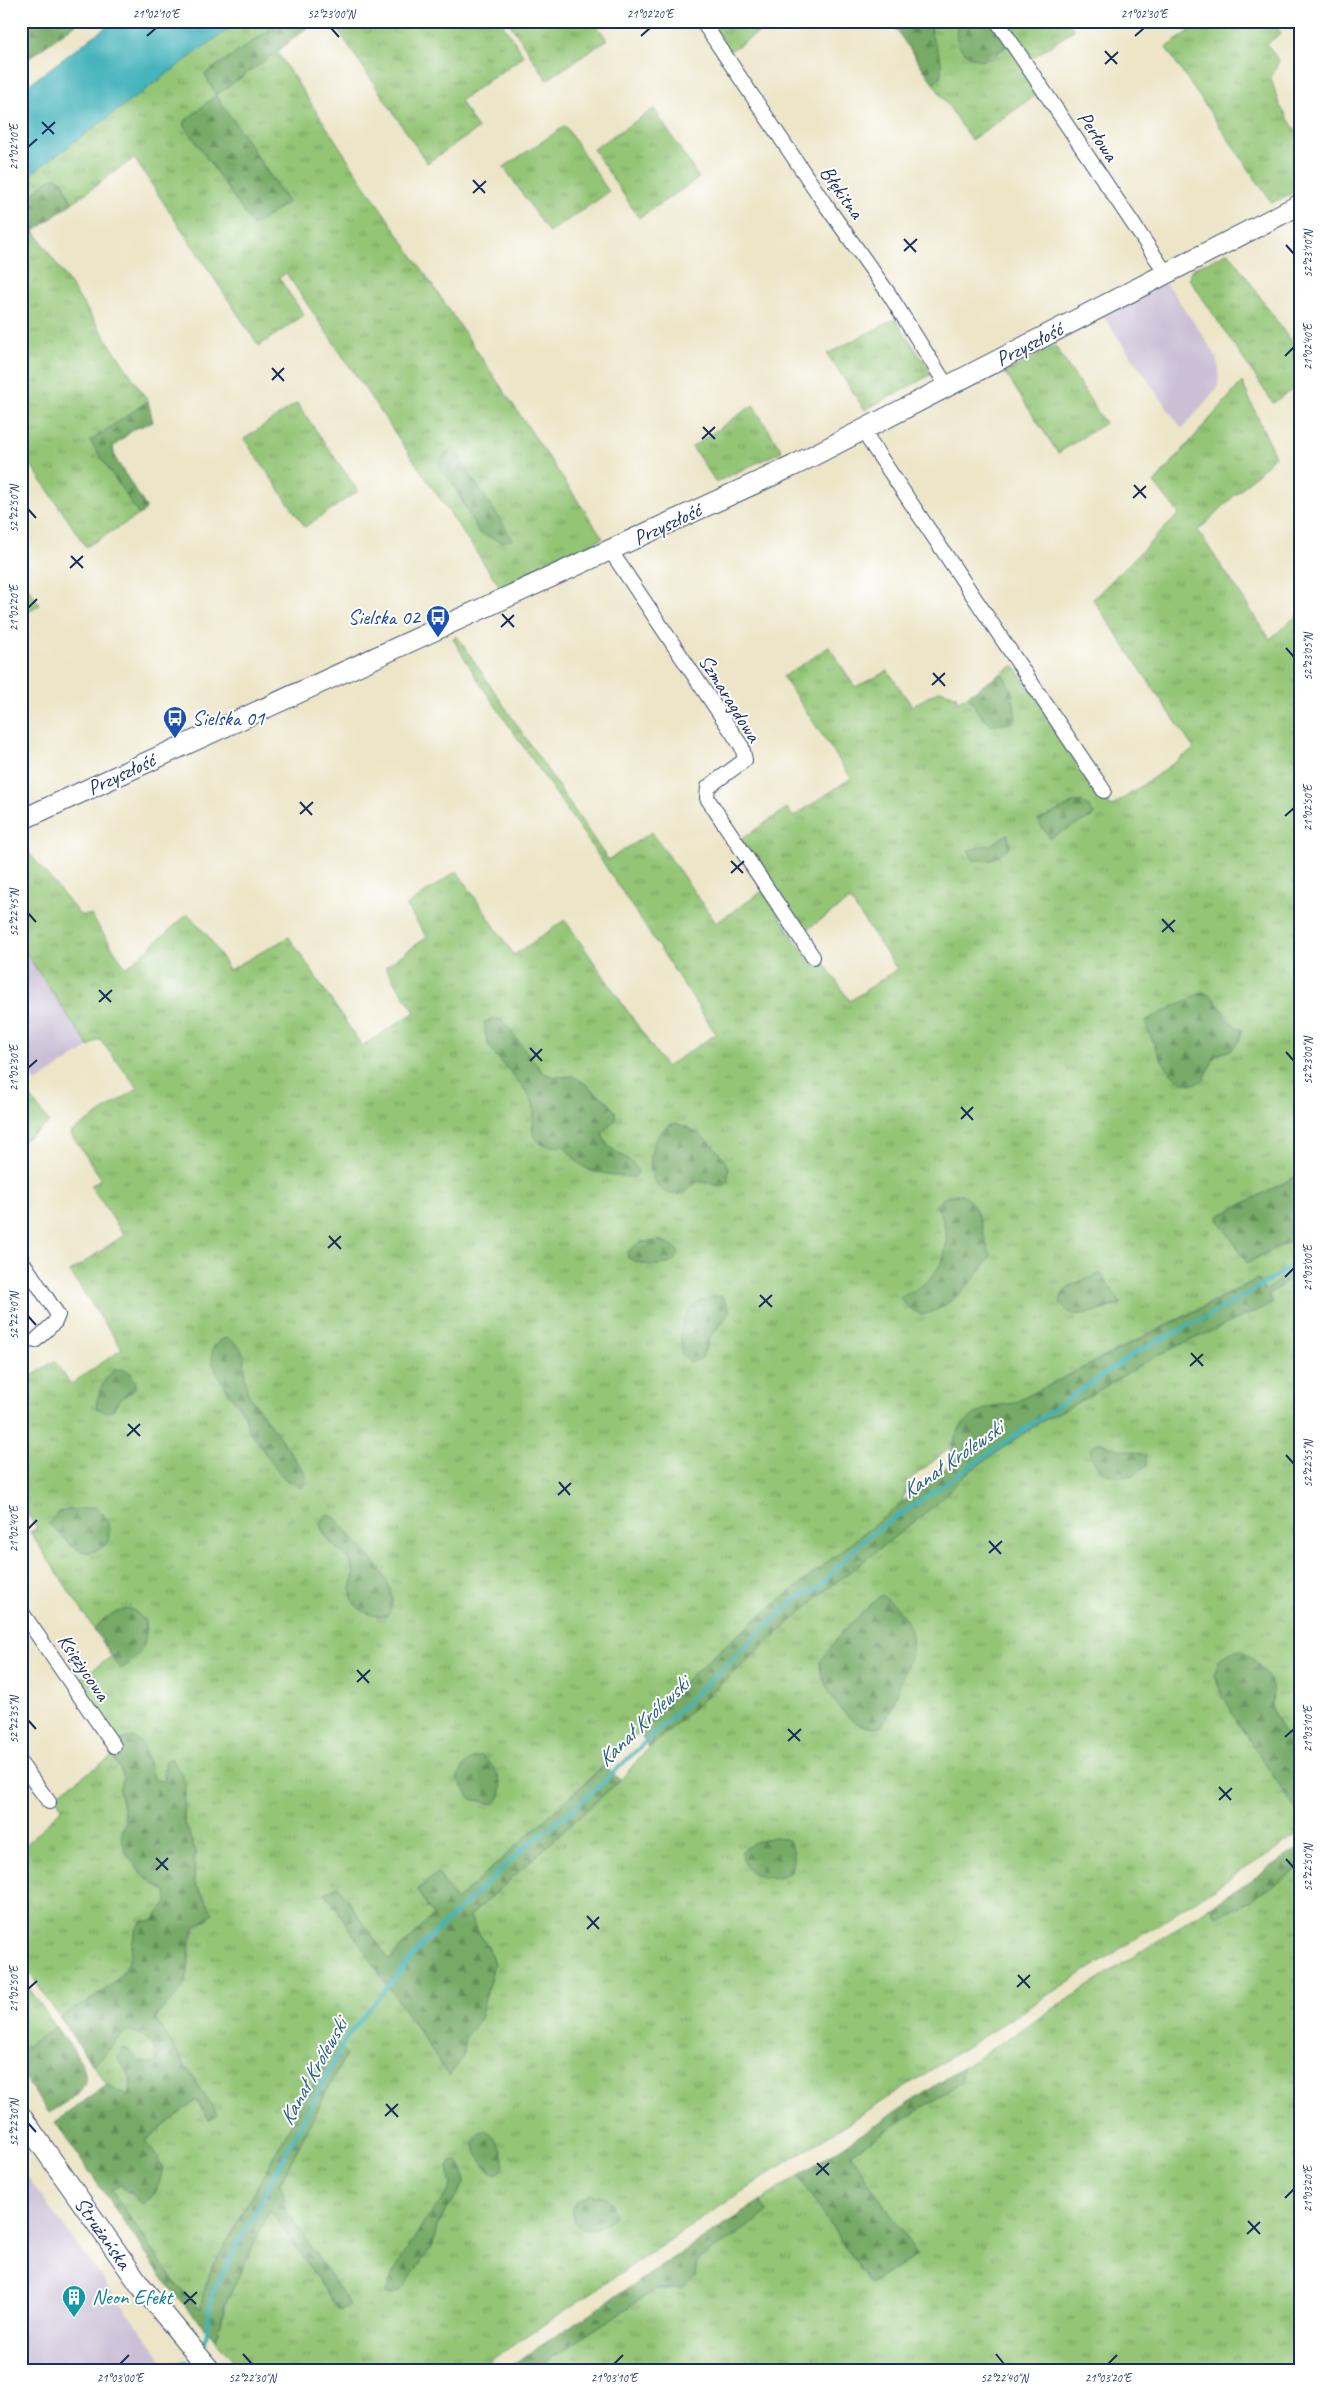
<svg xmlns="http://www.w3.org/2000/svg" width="1322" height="2391" font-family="Caveat,sans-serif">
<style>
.industrial{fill:#cbbfd5}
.grass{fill:url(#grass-tufts);stroke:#577a6a;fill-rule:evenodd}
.forest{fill:url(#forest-firs);stroke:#486c62}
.water{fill:#44b4bb;stroke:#30728c}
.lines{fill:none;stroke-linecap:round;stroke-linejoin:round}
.stream{stroke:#44b4bb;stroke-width:4}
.street-casing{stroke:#3a4a6e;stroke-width:16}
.secondary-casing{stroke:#3a4a6e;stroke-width:22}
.street{stroke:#fff;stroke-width:14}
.secondary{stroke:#fff;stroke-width:20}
.ticks{fill:none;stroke:#1b2f5e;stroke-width:2}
.labels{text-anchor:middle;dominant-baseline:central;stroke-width:4;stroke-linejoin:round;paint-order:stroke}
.street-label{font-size:21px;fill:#1b2f5e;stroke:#fff}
.transit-label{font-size:21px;fill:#164399;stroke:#fff;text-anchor:end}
.culture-label{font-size:21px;fill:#0d838f;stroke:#fff;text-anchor:start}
.water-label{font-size:22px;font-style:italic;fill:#295e7f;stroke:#fff}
.neatline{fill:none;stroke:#1b2f5e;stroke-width:2}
.ticks-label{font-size:12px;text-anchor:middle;fill:#1b2f5e}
</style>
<defs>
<pattern id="grass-tufts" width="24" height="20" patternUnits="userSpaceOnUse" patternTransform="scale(1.25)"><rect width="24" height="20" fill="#93c575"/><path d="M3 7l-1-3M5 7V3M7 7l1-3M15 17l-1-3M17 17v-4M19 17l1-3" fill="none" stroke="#77a063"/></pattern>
<pattern id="forest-firs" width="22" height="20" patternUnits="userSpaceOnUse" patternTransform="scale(1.25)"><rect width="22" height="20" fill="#76aa66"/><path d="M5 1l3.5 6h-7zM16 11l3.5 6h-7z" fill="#608b57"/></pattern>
</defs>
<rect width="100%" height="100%" fill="#fff"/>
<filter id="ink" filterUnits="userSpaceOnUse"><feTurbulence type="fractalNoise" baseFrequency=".02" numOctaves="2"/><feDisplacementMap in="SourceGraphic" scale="10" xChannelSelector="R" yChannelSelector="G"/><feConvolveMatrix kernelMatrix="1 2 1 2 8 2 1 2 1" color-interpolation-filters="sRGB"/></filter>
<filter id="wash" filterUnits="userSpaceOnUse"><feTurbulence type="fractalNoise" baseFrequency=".0096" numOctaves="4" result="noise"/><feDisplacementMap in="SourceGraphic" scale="20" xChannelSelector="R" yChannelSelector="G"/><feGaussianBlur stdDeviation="1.12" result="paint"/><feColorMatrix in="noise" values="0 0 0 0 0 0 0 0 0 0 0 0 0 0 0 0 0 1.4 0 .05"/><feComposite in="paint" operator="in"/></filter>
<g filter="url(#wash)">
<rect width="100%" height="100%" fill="#ece5c7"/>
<g class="industrial">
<path d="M 1164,283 L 1173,292 L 1215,354 L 1219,369 L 1218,387 L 1182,429 L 1103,316 Z"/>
<path d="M 21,946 L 89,1047 L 36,1082 L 21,1061 Z"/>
<path d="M 21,2169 L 151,2344 L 169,2370 L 21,2370 Z"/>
</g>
<g class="grass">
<path d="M 239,21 L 283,21 L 205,74 L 216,95 L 277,52 L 363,182 L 603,538 L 500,587 L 286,273 L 279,278 L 304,315 L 259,346 L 134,158 L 72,203 L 63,181 L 49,179 L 21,205 L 21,181 ZM 216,95 L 288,202 L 253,225 L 183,123 ZM 452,481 L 502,542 L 494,538 L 464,506 Z"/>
<path d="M 332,21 L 501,21 L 524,56 L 460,101 L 478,129 L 427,163 Z"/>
<path d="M 508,21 L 594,21 L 607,40 L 547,80 Z"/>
<path d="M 710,21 L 750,21 L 758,33 L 730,51 Z"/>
<path d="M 938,21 L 959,21 L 957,26 L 989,59 L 1008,45 L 1041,92 L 971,140 L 933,83 L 940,78 L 931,33 L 932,26 Z"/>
<path d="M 1001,21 L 1068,21 L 1074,30 L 1028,61 Z"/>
<path d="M 1203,21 L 1273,21 L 1281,33 L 1267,44 L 1279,61 L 1271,78 L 1279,104 L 1301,139 L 1301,189 L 1272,203 L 1166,48 Z"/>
<path d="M 654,109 L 699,178 L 639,218 L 593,149 Z"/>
<path d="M 565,126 L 609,192 L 549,233 L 504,167 Z"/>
<path d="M 35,232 L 148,401 L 91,441 L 139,515 L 86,547 L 21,450 L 21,241 Z"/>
<path d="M 1229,252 L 1301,356 L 1301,384 L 1273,403 L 1189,278 L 1192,269 Z"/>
<path d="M 895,319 L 932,374 L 865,410 L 827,354 Z"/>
<path d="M 1055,346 L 1105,423 L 1058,453 L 1005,373 Z"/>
<path d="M 1242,382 L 1275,456 L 1198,531 L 1270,639 L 1301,612 L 1301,1174 L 1217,1217 L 1247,1263 L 1301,1236 L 1301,1265 L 1265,1291 L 1257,1279 L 1014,1403 L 962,1424 L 950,1448 L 908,1481 L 902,1503 L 760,1616 L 689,1677 L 639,1733 L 456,1901 L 438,1873 L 417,1889 L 433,1915 L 389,1960 L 338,1886 L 381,1978 L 462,2059 L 465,2037 L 480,2018 L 494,1964 L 489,1949 L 469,1917 L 620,1780 L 649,1748 L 825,1591 L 933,1507 L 967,1473 L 1040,1422 L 1086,1398 L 1152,1358 L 1272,1303 L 1268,1296 L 1301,1271 L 1301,1749 C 1290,1744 1278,1725 1274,1714 C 1271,1705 1272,1692 1271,1682 L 1219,1690 L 1301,1818 L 1301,1833 L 770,2173 L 476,2370 L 241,2370 L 215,2340 L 226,2303 L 270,2209 L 339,2311 L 350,2305 L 288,2213 L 280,2183 L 346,2054 L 336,2044 L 208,2276 L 200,2310 L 175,2283 L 111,2189 L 120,2185 L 134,2199 L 146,2203 L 156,2192 L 163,2167 L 146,2141 L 196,2100 L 217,2114 L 156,2020 C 161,2003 183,1996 187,1977 C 192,1956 185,1930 208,1919 L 209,1904 L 194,1882 L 195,1851 L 184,1820 L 185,1785 L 182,1775 L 171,1758 L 163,1771 L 165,1779 L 162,1781 L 156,1780 L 148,1769 L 148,1758 L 127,1738 L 117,1743 L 75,1682 L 112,1656 L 120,1669 C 134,1653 149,1643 145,1620 L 106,1617 L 94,1629 L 30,1532 L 37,1528 L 21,1504 L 21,1383 L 54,1361 L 71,1384 L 122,1349 L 70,1272 L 124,1235 L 91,1186 L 101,1178 L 70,1133 L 138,1088 L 99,1039 L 89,1047 L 21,946 L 21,843 L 80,915 L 91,915 L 126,968 L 188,914 L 209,937 L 229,970 L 289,937 L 362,1046 L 415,1012 L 385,967 L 427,937 L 406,906 L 457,871 L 514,955 L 565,920 L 666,1067 L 716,1034 L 604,864 L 479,682 L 453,639 L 457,636 L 608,860 L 652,832 L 716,923 L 763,891 L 810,962 L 823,962 L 850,1001 L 897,969 L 850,900 L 803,932 L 740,840 L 787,808 L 793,817 L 851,778 L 783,677 L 829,647 L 855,687 L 888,671 L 912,706 L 940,690 L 956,695 L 957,702 L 968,695 L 979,714 L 991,725 L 1012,723 L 1015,704 L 1002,673 L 1014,665 L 1111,807 L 1194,749 L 1093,599 L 1179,514 L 1154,483 ZM 1075,802 L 1083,802 L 1095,815 L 1038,821 ZM 1008,835 L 1010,847 L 991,860 L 968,850 L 990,845 ZM 1210,994 L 1238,1029 L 1233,1049 L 1215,1056 L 1209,1065 L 1163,1062 L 1151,1038 ZM 485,1023 L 523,1049 L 543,1073 L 554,1077 L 573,1076 L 609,1102 L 607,1127 L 602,1133 C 606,1149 615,1151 628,1159 L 616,1174 L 593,1172 L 584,1167 L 564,1146 L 532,1130 C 544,1092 506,1074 489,1045 C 485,1039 486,1030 485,1023 ZM 685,1126 L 700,1135 L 720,1186 L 698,1181 L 681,1194 L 651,1160 L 650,1154 ZM 936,1205 L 981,1224 L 985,1244 L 957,1296 L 946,1303 L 909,1294 C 918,1288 929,1281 937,1273 C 952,1255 947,1223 936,1205 ZM 662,1241 L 669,1264 L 658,1264 L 640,1242 ZM 1090,1278 L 1121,1304 L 1100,1311 L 1088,1312 L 1071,1285 ZM 685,1315 L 724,1321 L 710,1337 L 706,1350 ZM 214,1366 L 245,1370 L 243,1382 L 248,1394 L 306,1474 L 289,1483 L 277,1470 L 248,1429 L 245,1415 L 228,1392 ZM 109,1375 L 132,1392 L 120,1399 L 117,1405 L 104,1384 ZM 87,1509 L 109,1534 L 108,1542 L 104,1546 L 72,1547 L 59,1533 L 66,1510 ZM 320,1524 L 342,1525 L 385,1577 L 392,1602 L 351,1590 C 362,1551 328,1555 320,1524 ZM 912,1653 L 904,1673 L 835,1699 L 821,1676 L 820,1662 ZM 450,2163 L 464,2183 L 437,2226 L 433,2245 L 392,2275 L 426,2219 L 447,2194 L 452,2184 L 448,2168 Z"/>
<path d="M 297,403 L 358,491 L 305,527 L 244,439 Z"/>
<path d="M 753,405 L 782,451 L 716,482 L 692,447 Z"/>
<path d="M 21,578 L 40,605 L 21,617 Z"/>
<path d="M 22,1084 L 49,1123 L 21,1142 L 21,1085 Z"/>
<path d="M 113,1756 L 124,1777 C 114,1802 130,1809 122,1830 L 137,1869 L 151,1883 L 166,1891 L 167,1903 L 157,1915 L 156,1920 L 141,1922 C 130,1936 134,1955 125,1969 C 112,1991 81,2004 60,2018 L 27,1969 L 28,1964 L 21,1962 L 21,1841 L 25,1846 L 62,1808 L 55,1795 Z"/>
<path d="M 1301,1867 L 1301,2370 L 533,2370 L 656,2289 L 668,2290 L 695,2277 L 697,2261 L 768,2213 L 760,2201 L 798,2176 L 870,2284 L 917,2255 L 850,2154 L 961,2083 L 962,2068 L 1211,1906 L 1216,1915 Z"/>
<path d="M 21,1977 L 56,2027 L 21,2050 Z"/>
<path d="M 129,2031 C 143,2033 162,2047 156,2063 C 146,2065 138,2062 133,2053 L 129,2075 L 132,2086 L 128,2096 L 107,2085 L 92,2064 C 109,2057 112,2038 129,2031 Z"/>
</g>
<g class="forest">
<path d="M 21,21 L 80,21 L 21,64 Z"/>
<path d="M 283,21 L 315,21 L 277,52 L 216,95 L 288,203 L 253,226 L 183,123 L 216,95 L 205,74 Z"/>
<path d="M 899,21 L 938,21 L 932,26 L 931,33 C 936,52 945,56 940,78 L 933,83 L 893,25 Z"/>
<path d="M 959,21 L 991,21 L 1008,45 L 982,61 C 962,56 951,42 959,21 Z"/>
<path d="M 56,177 L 62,181 L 72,203 L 21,241 L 21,205 L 49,179 Z"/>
<path d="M 148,401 L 153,422 L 134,429 L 113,447 L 115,458 L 146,507 L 145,511 L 139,515 L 90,441 Z"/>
<path d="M 453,449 L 513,539 L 502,542 L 479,533 L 452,481 L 442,473 L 439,462 L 443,456 Z"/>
<path d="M 1002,673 L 1011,690 L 1016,718 L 1012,723 L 991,725 L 979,714 L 968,695 Z"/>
<path d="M 1075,802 L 1083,802 L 1095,815 L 1050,838 L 1038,821 Z"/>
<path d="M 1008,834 L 1010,847 L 991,860 L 974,860 L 968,850 L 990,845 Z"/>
<path d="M 1203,992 C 1221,998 1224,1025 1243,1030 C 1237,1050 1232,1048 1215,1056 L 1204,1080 C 1201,1081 1196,1084 1193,1084 C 1168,1086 1151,1039 1145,1021 Z"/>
<path d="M 492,1018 L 503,1021 L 543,1073 L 554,1077 L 573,1076 L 586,1084 L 595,1093 L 608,1102 L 615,1111 L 616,1120 L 602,1133 C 608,1156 629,1152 638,1172 L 635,1177 C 627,1178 590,1172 584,1167 C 576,1162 570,1153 564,1146 C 555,1147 542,1147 535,1139 C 529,1131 538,1113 532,1101 C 521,1080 502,1066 489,1046 C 485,1039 486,1030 484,1023 Z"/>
<path d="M 676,1123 C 700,1132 718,1146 729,1169 L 727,1184 L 720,1186 L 698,1181 C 693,1185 685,1193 679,1194 C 643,1201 640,1131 676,1123 Z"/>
<path d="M 1301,1174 L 1301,1236 L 1274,1248 L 1247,1263 L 1217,1217 Z"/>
<path d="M 957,1194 C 981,1197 982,1239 991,1256 C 974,1280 952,1308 922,1315 L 908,1308 L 900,1297 C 941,1282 960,1244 936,1205 L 944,1198 Z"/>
<path d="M 662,1241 L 674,1246 L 679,1253 C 673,1271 640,1266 628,1258 L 627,1252 L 640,1242 Z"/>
<path d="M 1301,1265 L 1301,1271 L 1268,1295 L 1273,1303 L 1152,1358 L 1086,1398 L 1040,1422 L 967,1473 L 933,1507 L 825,1591 L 649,1748 L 640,1733 L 689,1677 L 760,1616 L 949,1465 C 953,1423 974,1407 1014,1403 L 1258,1279 L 1265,1291 Z"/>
<path d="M 1101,1273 L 1121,1303 C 1110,1307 1079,1318 1069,1313 C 1066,1311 1063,1306 1060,1304 C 1060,1284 1087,1280 1101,1273 Z"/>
<path d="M 722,1296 L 730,1312 L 710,1337 L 701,1359 L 692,1363 L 682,1355 C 677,1324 686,1297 722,1296 Z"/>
<path d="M 226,1338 C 254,1349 240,1372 248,1394 L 306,1474 L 306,1481 L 302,1488 C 277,1479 270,1458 256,1438 C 254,1435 250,1432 248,1429 C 246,1425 247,1419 245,1414 C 235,1396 189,1351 226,1338 Z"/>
<path d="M 121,1369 L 130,1372 L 136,1381 L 135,1388 L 120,1399 L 113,1410 L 107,1412 L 96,1408 C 97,1394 105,1370 121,1369 Z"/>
<path d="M 1099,1442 C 1108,1444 1115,1449 1123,1450 C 1132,1451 1137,1451 1146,1456 L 1147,1465 C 1128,1486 1093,1479 1090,1448 Z"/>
<path d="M 94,1507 C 109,1515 110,1526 108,1542 C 84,1567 66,1540 49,1524 L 58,1512 Z"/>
<path d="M 327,1514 C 339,1518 344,1529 352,1537 C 368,1554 406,1591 387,1616 C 373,1618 352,1610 351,1593 C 350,1582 358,1575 351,1563 C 340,1548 325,1542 320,1523 Z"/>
<path d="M 881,1595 C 901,1608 916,1627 912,1652 C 910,1661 905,1669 902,1678 C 896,1695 892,1711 881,1727 C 850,1734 822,1690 820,1662 L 843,1631 Z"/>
<path d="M 131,1609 C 159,1623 143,1660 120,1669 L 94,1629 C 105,1618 115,1610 131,1609 Z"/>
<path d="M 1242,1650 C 1253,1659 1264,1668 1270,1681 C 1275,1691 1271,1702 1273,1712 C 1276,1723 1291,1744 1301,1749 L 1301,1818 L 1231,1712 L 1214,1677 L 1219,1659 L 1233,1651 Z"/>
<path d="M 133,1737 C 151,1747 144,1767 156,1780 L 162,1781 L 165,1779 L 165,1761 L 171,1758 L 182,1775 L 185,1785 L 184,1820 L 195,1851 L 194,1882 L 213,1913 C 208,1920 200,1921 195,1928 C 183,1947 194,1973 180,1992 C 172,2003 160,2006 156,2020 L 217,2114 L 210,2121 L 196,2100 L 146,2140 L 163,2167 C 160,2183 157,2194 143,2204 L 120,2185 L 111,2190 L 175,2283 L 200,2309 L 208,2276 L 336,2043 L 346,2054 L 280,2183 L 288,2213 L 350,2305 L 340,2311 L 270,2210 L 226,2303 L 215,2340 L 171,2290 L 55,2122 L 107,2085 L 128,2095 L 132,2079 L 118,2058 L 123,2048 L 128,2049 L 139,2062 L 152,2064 L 158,2060 C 155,2045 145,2033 129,2031 C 112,2038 109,2057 92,2064 L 60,2018 C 81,2004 112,1991 125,1969 C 134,1955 130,1936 141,1922 L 156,1920 L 157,1915 L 167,1903 L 166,1891 L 145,1877 L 126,1853 L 121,1836 L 126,1821 L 119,1790 L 124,1777 L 113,1756 L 122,1750 L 117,1743 L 127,1738 Z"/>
<path d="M 481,1756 C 496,1765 510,1791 494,1804 L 471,1799 L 457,1778 C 463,1768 468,1757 481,1756 Z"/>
<path d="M 605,1765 L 620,1780 L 469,1917 L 489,1949 L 494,1964 L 480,2018 L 465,2037 L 462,2059 L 449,2076 L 325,1892 L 338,1886 L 389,1960 L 433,1915 L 417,1890 L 438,1873 L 456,1901 Z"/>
<path d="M 773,1837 C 797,1837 795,1854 791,1872 C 771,1883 742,1879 742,1851 L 753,1843 Z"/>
<path d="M 1301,1847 L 1301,1867 L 1250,1901 L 1216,1916 L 1211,1906 Z"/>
<path d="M 56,2027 C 67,2044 96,2070 81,2090 C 74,2099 58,2106 49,2113 L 21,2073 L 21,2050 Z"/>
<path d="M 962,2068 L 961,2083 L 850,2154 L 917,2254 L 870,2284 L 798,2176 Z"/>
<path d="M 483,2131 C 498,2135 502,2152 504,2166 L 497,2175 C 484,2172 478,2155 473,2143 L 478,2133 Z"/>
<path d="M 457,2161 L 463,2168 L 464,2183 L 437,2226 L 433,2245 L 406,2284 L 398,2292 L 388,2295 L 386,2293 L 392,2275 L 426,2219 L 447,2194 L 452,2184 L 448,2168 L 450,2162 Z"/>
<path d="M 590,2195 L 604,2197 L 613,2204 L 614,2215 C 606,2228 586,2235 574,2222 L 572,2208 L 576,2201 Z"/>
<path d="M 760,2201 L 768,2213 L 697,2261 L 695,2277 L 682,2288 L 656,2289 L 533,2370 L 504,2370 Z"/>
</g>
<path class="water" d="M 114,21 L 239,21 L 21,181 L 21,90 Z"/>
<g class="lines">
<g class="stream">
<path d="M 200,2348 L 205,2343 L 212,2294 L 348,2035 L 422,1945 L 528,1844 L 565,1816 L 595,1790 L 794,1600 L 820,1587 L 844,1559 L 867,1537 L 1138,1351 L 1223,1308 L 1280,1274 L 1301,1259"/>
<path d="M 186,2362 L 188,2370"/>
<path d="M 135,2370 L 159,2368 L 186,2362"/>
</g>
</g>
</g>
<g filter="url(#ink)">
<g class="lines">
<g class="street-casing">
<g id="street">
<path d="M 702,21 L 825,204 L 889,294 L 947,386"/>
<path d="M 997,21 L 1166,273"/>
<path d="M 862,430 L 1104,791"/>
<path d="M 610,550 L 742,747 L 745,760 L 708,787 L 707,798 L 813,957"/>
<path d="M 21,1259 L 58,1315 L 55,1322 L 35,1341"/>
<path d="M 21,1611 L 114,1746"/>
<path d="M 21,1764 L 49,1802"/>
</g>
</g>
<g class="secondary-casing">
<g id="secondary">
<path d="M 21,820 L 793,466 L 1301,204"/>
<path d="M 21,2116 L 140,2285 L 210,2370"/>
</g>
</g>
<use href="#street" class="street"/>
<use href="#secondary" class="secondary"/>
</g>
</g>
<path class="ticks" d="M 331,28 L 339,37M 147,36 L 156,28M 641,36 L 650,28M 1135,36 L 1144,28M 1105,51 L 1117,64M 1105,64 L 1118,52M 42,122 L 54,134M 42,134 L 55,122M 28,147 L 37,139M 473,180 L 485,193M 473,193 L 486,181M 904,239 L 916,252M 1286,245 L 1294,254M 904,251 L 917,239M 1285,356 L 1294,347M 272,368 L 284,381M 272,380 L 284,368M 703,427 L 715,439M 702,439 L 715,427M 1134,485 L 1146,498M 1133,498 L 1146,486M 28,509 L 36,518M 71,556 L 83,568M 70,568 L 83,556M 28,608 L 37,599M 502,614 L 514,627M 501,627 L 514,615M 1286,648 L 1294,657M 933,673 L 945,686M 932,685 L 945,673M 300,802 L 312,815M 300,814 L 313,802M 1285,816 L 1294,808M 731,861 L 743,873M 731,873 L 744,861M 28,913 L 36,922M 1162,919 L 1174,932M 1162,932 L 1175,920M 99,990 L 111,1002M 99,1002 L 112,990M 530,1048 L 542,1061M 1286,1052 L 1294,1061M 530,1061 L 542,1049M 28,1068 L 37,1060M 961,1107 L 973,1120M 961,1119 L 973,1107M 329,1236 L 341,1249M 328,1248 L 341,1236M 1285,1277 L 1294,1268M 760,1295 L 772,1307M 759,1307 L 772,1295M 28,1316 L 36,1325M 1191,1353 L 1203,1366M 1190,1366 L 1203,1354M 128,1424 L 140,1436M 127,1436 L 140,1424M 1286,1455 L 1294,1464M 559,1482 L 570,1495M 558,1495 L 571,1483M 28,1529 L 37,1520M 989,1541 L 1001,1554M 989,1553 L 1002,1541M 357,1670 L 369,1683M 357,1682 L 370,1670M 28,1720 L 36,1729M 788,1729 L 800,1741M 1285,1737 L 1294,1729M 788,1741 L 801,1729M 1219,1787 L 1231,1800M 1219,1800 L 1232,1788M 156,1858 L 168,1870M 1286,1859 L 1294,1868M 156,1870 L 168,1858M 587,1916 L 599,1929M 587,1929 L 599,1917M 1018,1975 L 1030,1988M 1017,1987 L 1030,1975M 28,1989 L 37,1981M 386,2104 L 398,2117M 385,2116 L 398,2104M 28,2123 L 36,2132M 817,2163 L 829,2175M 816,2175 L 829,2163M 1285,2198 L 1294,2189M 1248,2221 L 1260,2234M 1247,2234 L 1260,2222M 184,2292 L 196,2304M 184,2304 L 197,2292M 243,2354 L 252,2364M 996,2354 L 1004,2364M 120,2364 L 129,2355M 614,2364 L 623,2355M 1108,2364 L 1117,2355"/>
<defs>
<g id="bus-pin" transform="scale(1.25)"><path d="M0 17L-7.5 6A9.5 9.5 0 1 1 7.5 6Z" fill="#1a4fb4" stroke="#fff"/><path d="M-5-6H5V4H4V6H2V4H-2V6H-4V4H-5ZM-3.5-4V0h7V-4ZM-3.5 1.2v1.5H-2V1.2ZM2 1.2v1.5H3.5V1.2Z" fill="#fff"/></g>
<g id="building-pin" transform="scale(1.25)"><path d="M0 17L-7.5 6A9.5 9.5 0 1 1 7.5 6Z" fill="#0f9aa8" stroke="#fff"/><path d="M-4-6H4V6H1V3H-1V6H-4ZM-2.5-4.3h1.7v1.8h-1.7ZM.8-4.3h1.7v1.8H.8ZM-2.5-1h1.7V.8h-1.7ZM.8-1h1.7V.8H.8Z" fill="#fff"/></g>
</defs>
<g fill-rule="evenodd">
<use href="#bus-pin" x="438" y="617"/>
<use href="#bus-pin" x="175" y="718"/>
<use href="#building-pin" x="74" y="2297"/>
</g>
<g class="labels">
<g class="street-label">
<text transform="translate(1098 136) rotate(56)">Perłowa</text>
<text transform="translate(842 192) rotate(55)">Błękitna</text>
<text transform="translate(1029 344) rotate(-27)">Przyszłość</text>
<text transform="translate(667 524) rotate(-25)">Przyszłość</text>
<text transform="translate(730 698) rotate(58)">Szmaragdowa</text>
<text transform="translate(121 774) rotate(-25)">Przyszłość</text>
<text transform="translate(84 1667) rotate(56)">Księżycowa</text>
<text transform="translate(103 2233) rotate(55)">Strużańska</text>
</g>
<g class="transit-label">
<text x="420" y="617">Sielska 02</text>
<text x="192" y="718" text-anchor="start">Sielska 01</text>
</g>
<g class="culture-label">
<text x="92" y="2297">Neon Efekt</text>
</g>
<g class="water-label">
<text transform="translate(952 1460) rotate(-35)">Kanał Królewski</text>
<text transform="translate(643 1722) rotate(-44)">Kanał Królewski</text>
<text transform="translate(313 2072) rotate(-61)">Kanał Królewski</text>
</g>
</g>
<rect width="1322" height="2391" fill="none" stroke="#fff" stroke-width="55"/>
<rect x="28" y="28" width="1266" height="2336" class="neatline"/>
<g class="ticks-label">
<text x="156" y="18">21°02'10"E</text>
<text x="331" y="18">52°23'00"N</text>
<text x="650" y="18">21°02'20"E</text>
<text x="1144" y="18">21°02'30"E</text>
<text transform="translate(14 147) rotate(-90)" y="4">21°02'10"E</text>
<text transform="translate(1308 254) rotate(-90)" y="4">52°23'10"N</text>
<text transform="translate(1308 347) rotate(-90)" y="4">21°02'40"E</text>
<text transform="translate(14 509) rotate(-90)" y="4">52°22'50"N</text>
<text transform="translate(14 608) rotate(-90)" y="4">21°02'20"E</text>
<text transform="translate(1308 657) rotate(-90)" y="4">52°23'05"N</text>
<text transform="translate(1308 808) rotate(-90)" y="4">21°02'50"E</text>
<text transform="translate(14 913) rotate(-90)" y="4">52°22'45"N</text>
<text transform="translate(1308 1061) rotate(-90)" y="4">52°23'00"N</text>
<text transform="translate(14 1068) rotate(-90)" y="4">21°02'30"E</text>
<text transform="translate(1308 1268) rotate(-90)" y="4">21°03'00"E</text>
<text transform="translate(14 1316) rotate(-90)" y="4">52°22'40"N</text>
<text transform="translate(1308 1464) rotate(-90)" y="4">52°22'55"N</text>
<text transform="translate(14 1529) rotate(-90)" y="4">21°02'40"E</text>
<text transform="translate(14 1720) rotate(-90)" y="4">52°22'35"N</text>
<text transform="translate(1308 1729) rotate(-90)" y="4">21°03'10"E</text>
<text transform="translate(1308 1868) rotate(-90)" y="4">52°22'50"N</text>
<text transform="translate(14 1989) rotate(-90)" y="4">21°02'50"E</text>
<text transform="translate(14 2123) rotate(-90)" y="4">52°22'30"N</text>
<text transform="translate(1308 2189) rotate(-90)" y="4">21°03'20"E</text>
<text x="120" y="2382">21°03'00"E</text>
<text x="252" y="2382">52°22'30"N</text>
<text x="614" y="2382">21°03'10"E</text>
<text x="1004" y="2382">52°22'40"N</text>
<text x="1108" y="2382">21°03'20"E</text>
</g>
</svg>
